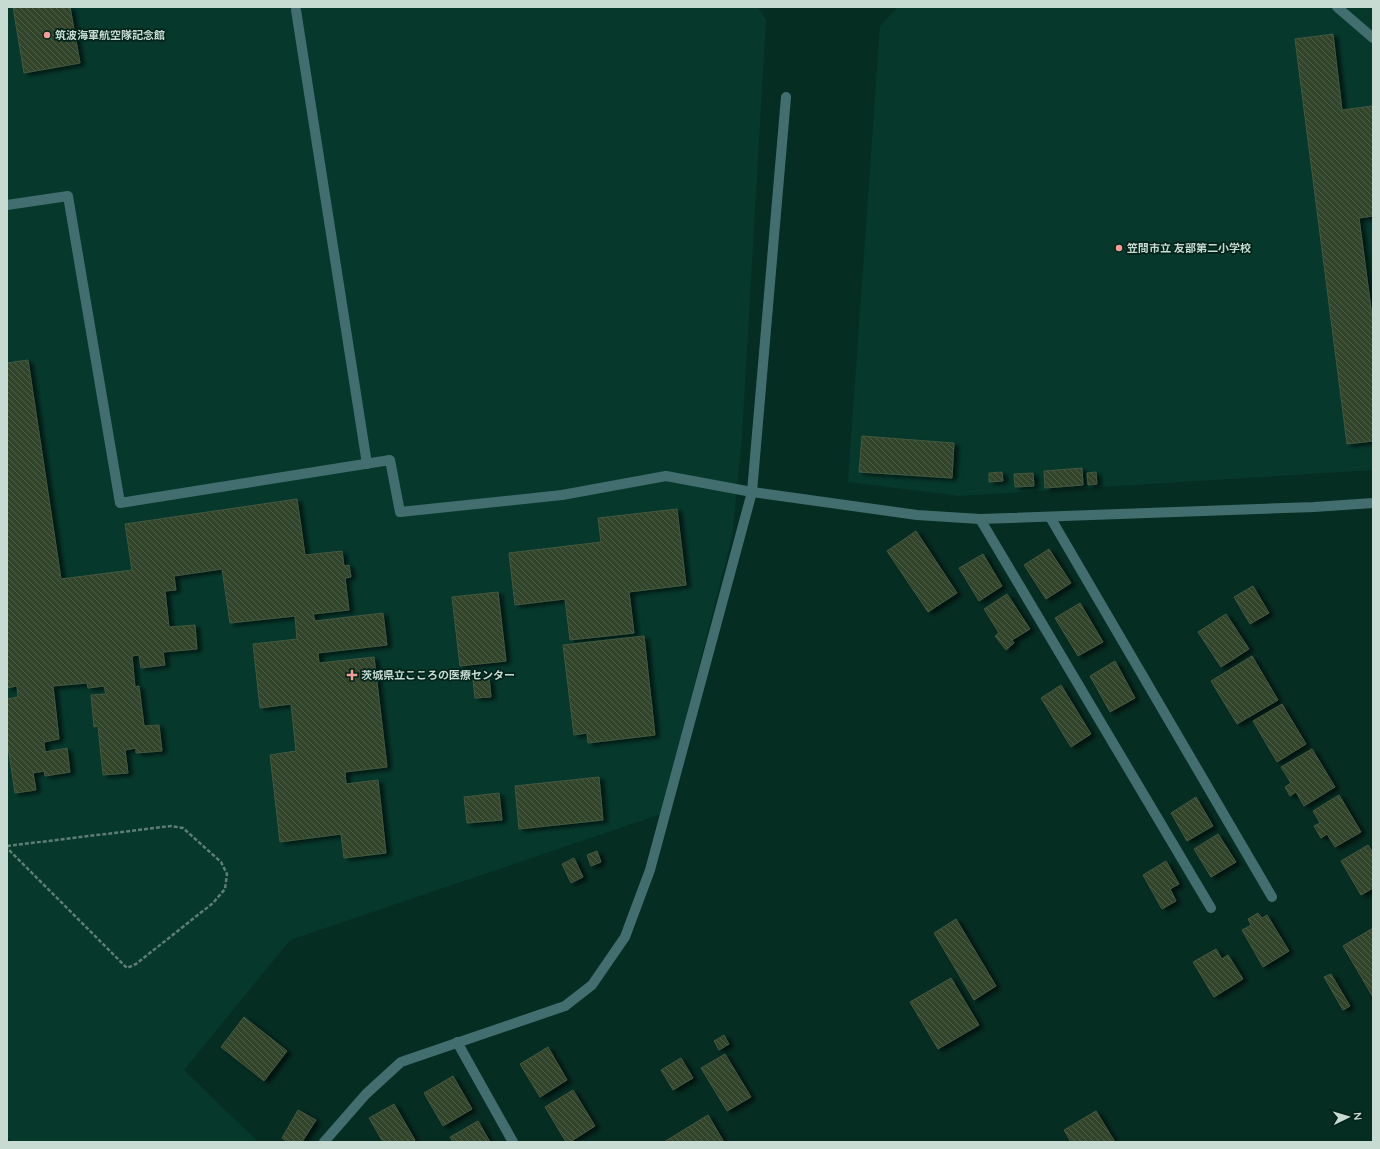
<svg xmlns="http://www.w3.org/2000/svg" width="1380" height="1149" font-family="Quicksand,'Noto Sans JP',sans-serif">
<style>
.built{fill:#06392c}
.building{fill:url(#building-back-hatch);stroke:#435840;filter:url(#shadow)}
.lines{fill:none;stroke-linecap:round;stroke-linejoin:round}
.path{stroke:#5e7d73;stroke-width:2.5;stroke-dasharray:4 2;stroke-linecap:butt}
.minor{stroke:#436e70;stroke-width:10}
.poi-dot{fill:#f59c96;stroke:#002319;stroke-width:1.5}
.labels{text-anchor:middle;dominant-baseline:central;stroke-width:3.5;stroke-linejoin:round;paint-order:stroke}
.poi-label{font-size:11px;font-weight:bold;fill:#c7dbd3;stroke:#002319;text-anchor:start}
</style>
<defs>
<pattern id="building-back-hatch" width="6" height="6" patternUnits="userSpaceOnUse"><rect width="6" height="6" fill="#30442c"/><path d="M-1 5l2 2M0 0l6 6M5-1l2 2" fill="none" stroke="#4c5e4a"/></pattern>
<filter id="shadow"><feDropShadow dx="4.5" dy="2.5" stdDeviation="2" flood-color="#0009"/></filter>
</defs>
<rect width="100%" height="100%" fill="#062d22"/>
<g class="built">
<path d="M 7,7 L 758,7 L 766,20 L 742,436 L 732,537 L 661,814 L 290,940 L 184,1070 L 258,1142 L 12,1142 L 7,1136 Z"/>
<path d="M 898,7 L 1373,7 L 1373,470 L 960,496 L 848,482 L 880,26 Z"/>
</g>
<g class="building">
<path d="M 13,7 L 70,7 L 80,63 L 24,73 Z"/>
<path d="M 1333,34 L 1342,110 L 1372,106 L 1373,112 L 1373,216 L 1359,218 L 1373,324 L 1373,441 L 1347,444 L 1295,39 Z"/>
<path d="M 28,360 L 61,579 L 132,570 L 125,524 L 297,499 L 305,555 L 342,551 L 344,566 L 349,565 L 351,577 L 345,578 L 349,610 L 313,614 L 315,621 L 383,613 L 387,645 L 318,653 L 319,663 L 374,657 L 387,767 L 345,772 L 346,784 L 378,780 L 386,853 L 344,858 L 341,834 L 280,842 L 270,755 L 296,751 L 291,704 L 260,708 L 253,644 L 297,639 L 295,616 L 230,623 L 222,569 L 174,576 L 176,590 L 165,591 L 169,627 L 195,625 L 197,649 L 163,652 L 165,665 L 141,668 L 139,655 L 132,656 L 135,687 L 139,686 L 144,726 L 159,725 L 162,751 L 136,753 L 136,748 L 125,750 L 128,773 L 103,775 L 98,726 L 94,727 L 91,695 L 106,694 L 104,686 L 88,688 L 87,683 L 53,686 L 59,739 L 44,742 L 45,752 L 67,748 L 70,772 L 45,776 L 44,771 L 33,773 L 36,790 L 15,793 L 7,740 L 7,699 L 18,697 L 17,686 L 7,688 L 7,363 Z"/>
<path d="M 862,436 L 954,443 L 952,478 L 859,472 Z"/>
<path d="M 1082,468 L 1083,485 L 1045,488 L 1044,471 Z"/>
<path d="M 1002,472 L 1003,481 L 989,482 L 989,473 Z"/>
<path d="M 1096,472 L 1097,484 L 1088,485 L 1087,473 Z"/>
<path d="M 1033,473 L 1034,486 L 1015,487 L 1014,474 Z"/>
<path d="M 677,509 L 686,585 L 629,592 L 634,633 L 570,640 L 565,599 L 515,605 L 509,553 L 601,542 L 598,518 Z"/>
<path d="M 916,531 L 957,593 L 928,612 L 887,551 Z"/>
<path d="M 1049,549 L 1071,583 L 1046,599 L 1024,565 Z"/>
<path d="M 983,554 L 1002,586 L 979,601 L 959,568 Z"/>
<path d="M 1253,586 L 1269,613 L 1250,624 L 1234,597 Z"/>
<path d="M 498,592 L 506,661 L 460,666 L 452,597 Z"/>
<path d="M 1007,594 L 1030,629 L 1012,640 L 1014,643 L 1006,650 L 995,636 L 999,633 L 984,609 Z"/>
<path d="M 1080,603 L 1103,642 L 1078,656 L 1055,618 Z"/>
<path d="M 1226,614 L 1249,649 L 1221,667 L 1198,632 Z"/>
<path d="M 644,636 L 655,735 L 588,743 L 587,733 L 574,735 L 563,645 Z"/>
<path d="M 1252,656 L 1278,700 L 1237,724 L 1211,681 Z"/>
<path d="M 1115,661 L 1135,698 L 1110,712 L 1090,676 Z"/>
<path d="M 489,678 L 491,697 L 475,698 L 473,680 Z"/>
<path d="M 1061,685 L 1091,734 L 1071,747 L 1041,698 Z"/>
<path d="M 1282,704 L 1306,744 L 1277,762 L 1253,721 Z"/>
<path d="M 1312,749 L 1335,787 L 1304,806 L 1296,792 L 1290,796 L 1285,787 L 1291,783 L 1281,767 Z"/>
<path d="M 599,777 L 603,820 L 519,829 L 515,786 Z"/>
<path d="M 499,793 L 502,820 L 467,823 L 464,797 Z"/>
<path d="M 1339,795 L 1361,832 L 1335,847 L 1327,834 L 1321,838 L 1314,826 L 1320,823 L 1313,811 Z"/>
<path d="M 1196,797 L 1213,826 L 1187,841 L 1171,813 Z"/>
<path d="M 1218,834 L 1236,862 L 1211,877 L 1194,849 Z"/>
<path d="M 1368,845 L 1373,853 L 1373,888 L 1361,895 L 1341,861 Z"/>
<path d="M 597,851 L 601,862 L 591,866 L 587,855 Z"/>
<path d="M 574,858 L 583,877 L 571,883 L 562,864 Z"/>
<path d="M 1166,861 L 1179,884 L 1170,889 L 1176,901 L 1162,909 L 1143,875 Z"/>
<path d="M 1258,913 L 1262,918 L 1267,915 L 1289,951 L 1263,967 L 1242,930 L 1251,925 L 1248,919 Z"/>
<path d="M 956,919 L 996,986 L 974,1000 L 934,933 Z"/>
<path d="M 1373,928 L 1373,997 L 1343,946 Z"/>
<path d="M 1216,949 L 1222,959 L 1228,955 L 1243,979 L 1214,997 L 1193,962 Z"/>
<path d="M 1331,974 L 1350,1006 L 1343,1010 L 1324,977 Z"/>
<path d="M 951,978 L 979,1025 L 938,1049 L 910,1002 Z"/>
<path d="M 244,1017 L 287,1051 L 264,1081 L 221,1047 Z"/>
<path d="M 724,1035 L 729,1044 L 719,1050 L 714,1041 Z"/>
<path d="M 548,1047 L 567,1080 L 540,1097 L 520,1064 Z"/>
<path d="M 725,1054 L 751,1097 L 727,1111 L 701,1068 Z"/>
<path d="M 681,1058 L 693,1078 L 673,1090 L 661,1070 Z"/>
<path d="M 453,1076 L 472,1109 L 443,1126 L 424,1093 Z"/>
<path d="M 573,1090 L 595,1126 L 570,1142 L 566,1142 L 545,1107 Z"/>
<path d="M 394,1104 L 415,1140 L 412,1142 L 383,1142 L 369,1118 Z"/>
<path d="M 298,1110 L 316,1120 L 302,1142 L 288,1142 L 282,1138 Z"/>
<path d="M 1096,1111 L 1115,1142 L 1071,1142 L 1064,1130 Z"/>
<path d="M 708,1115 L 724,1142 L 664,1142 Z"/>
<path d="M 478,1121 L 490,1142 L 453,1142 L 450,1137 Z"/>
</g>
<g class="lines">
<path class="path" d="M 7,846 L 171,826 L 183,828 L 221,862 L 227,874 L 225,889 L 213,903 L 136,964 L 127,968 L 7,848"/>
<g class="minor">
<path d="M 1337,7 L 1373,38"/>
<path d="M 296,10 L 367,464"/>
<path d="M 7,205 L 68,196 L 120,503 L 390,460 L 400,512 L 562,495 L 666,476 L 752,492 L 917,515 L 980,519 L 1314,507 L 1373,503"/>
<path d="M 1050,517 L 1272,897"/>
<path d="M 980,519 L 1211,908"/>
<path d="M 457,1042 L 513,1142"/>
<path d="M 324,1142 L 366,1094 L 401,1062 L 565,1006 L 592,985 L 625,937 L 650,870 L 752,492 L 786,97"/>
</g>
</g>
<g class="poi-dot">
<circle cx="47" cy="35" r="4"/>
<circle cx="1119" cy="248" r="4"/>
<path d="M350 669h4v4h4v4h-4v4h-4v-4h-4v-4h4z"/>
</g>
<g class="labels">
<g class="poi-label">
<text x="55" y="35">筑波海軍航空隊記念館</text>
<text x="1127" y="248">笠間市立 友部第二小学校</text>
<text x="361" y="675">茨城県立こころの医療センター</text>
</g>
</g>
<rect width="1380" height="1149" fill="none" stroke="#c7dbd3" stroke-width="16"/>
<g transform="translate(1348 1117) rotate(85)" stroke="#002319" stroke-width="3" paint-order="stroke">
<path d="M0-3L7 15L0 10L-7 15Z" fill="#c7dbd3"/>
<text y="-6" font-size="11" font-weight="bold" text-anchor="middle" fill="#c7dbd3">N</text>
</g>
</svg>
